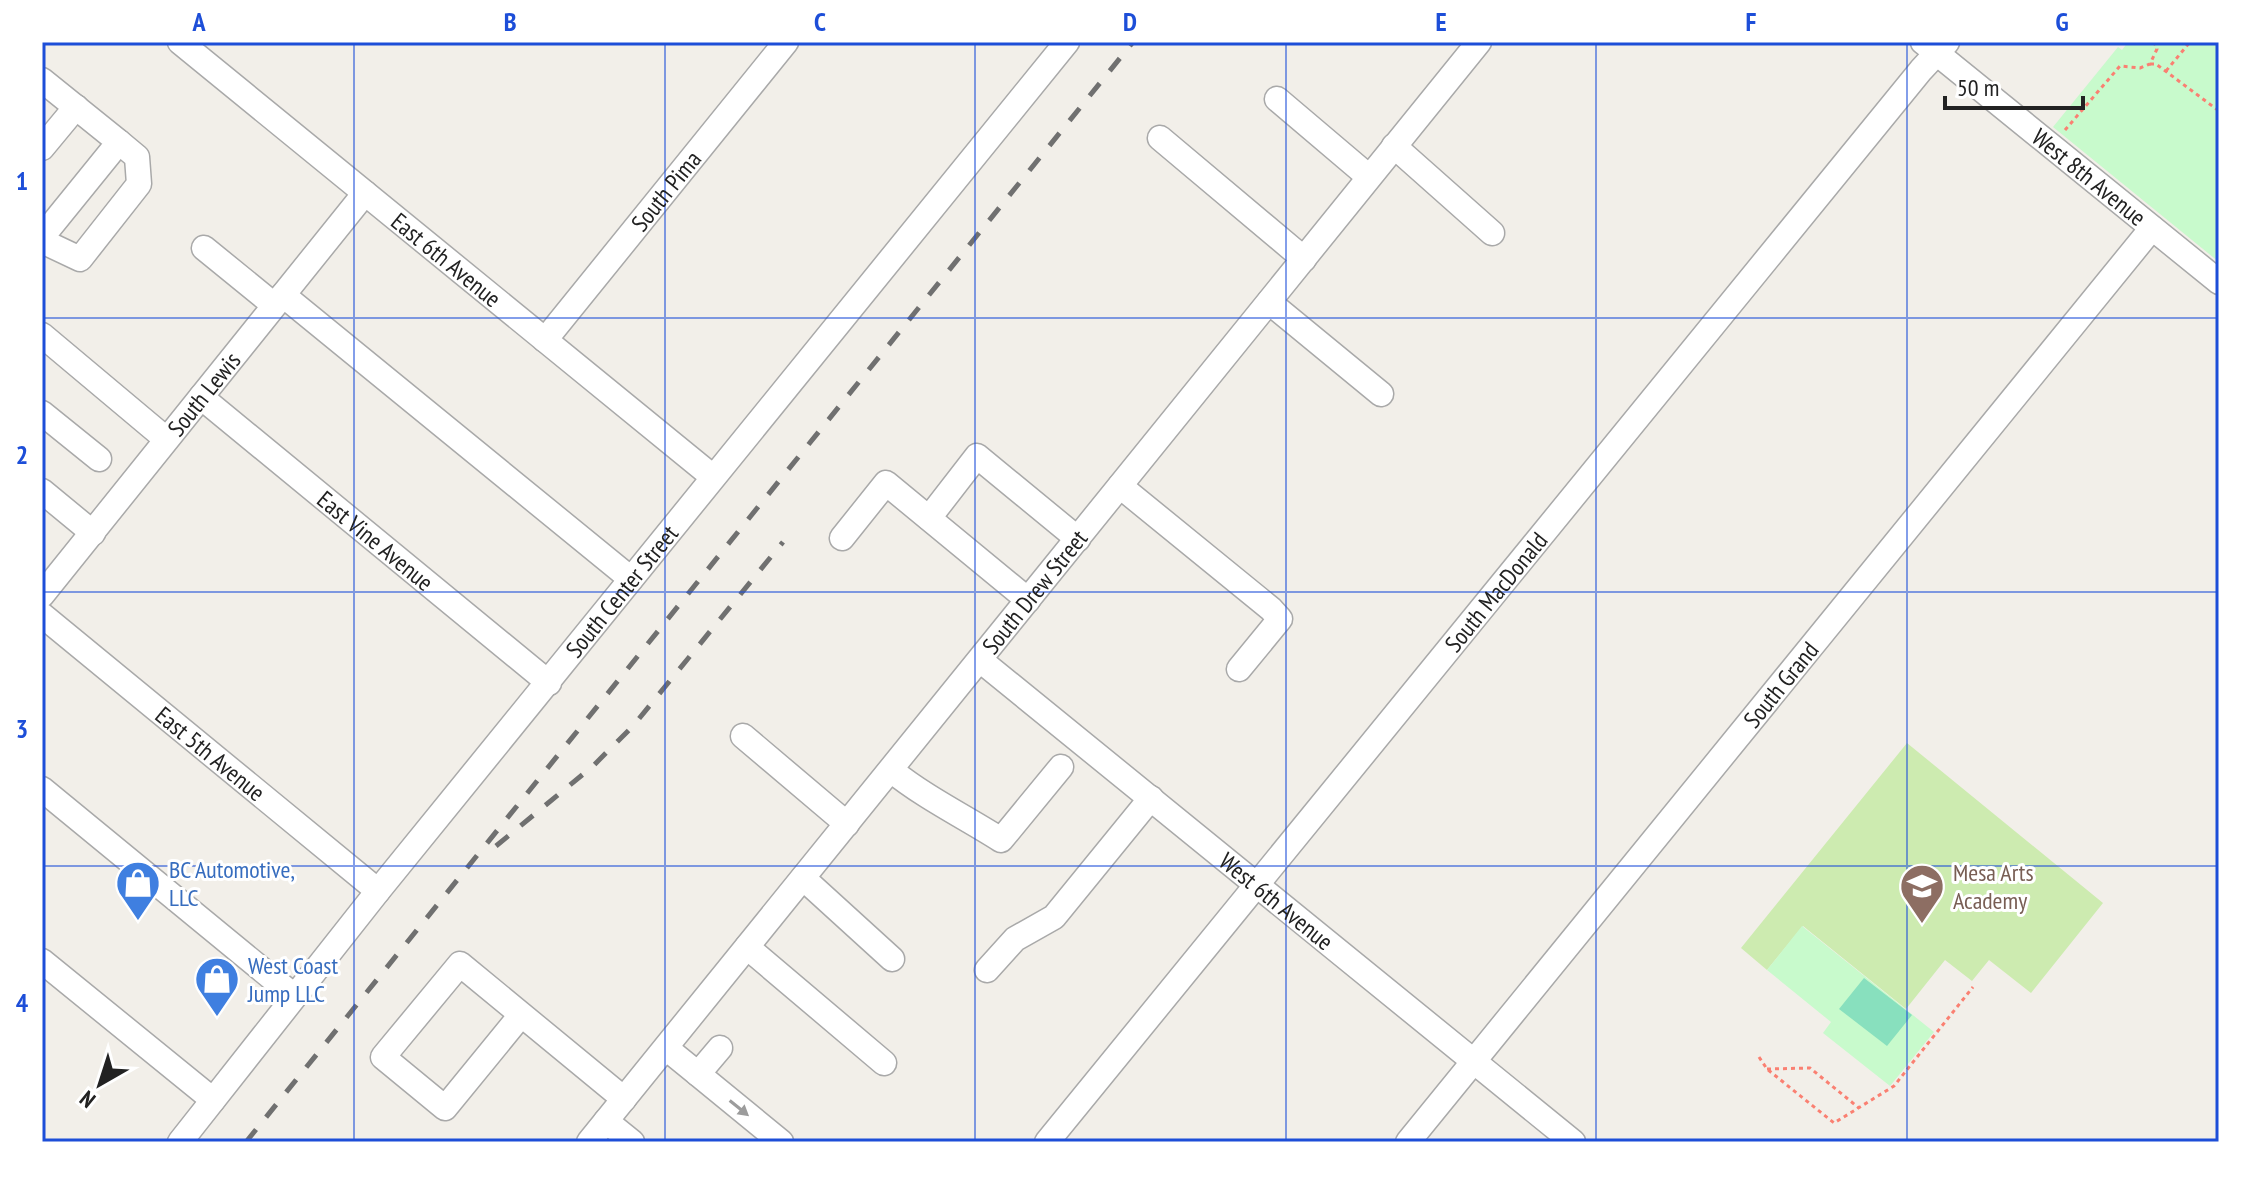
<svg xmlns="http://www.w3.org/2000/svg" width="2261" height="1184" font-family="'PT Sans Narrow',sans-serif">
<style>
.grass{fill:#cdebb0}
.park{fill:#c8facc}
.pitch{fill:#88e0be}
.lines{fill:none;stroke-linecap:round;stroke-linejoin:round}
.minor-casing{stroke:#a9a9a9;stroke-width:27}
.path{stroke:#fa8072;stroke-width:3;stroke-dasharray:4 4;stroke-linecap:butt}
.minor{stroke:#fff;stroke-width:24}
.rail{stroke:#707070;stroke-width:5;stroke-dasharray:16 16;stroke-linecap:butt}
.oneway{fill:#9c9c9c}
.grid{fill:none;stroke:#1d4ed8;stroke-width:2;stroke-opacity:0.55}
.labels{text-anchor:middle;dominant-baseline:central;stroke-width:6;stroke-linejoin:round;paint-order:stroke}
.street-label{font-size:24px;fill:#222;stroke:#fff}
.shop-label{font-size:24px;fill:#366cbe;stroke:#fff;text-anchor:start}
.education-label{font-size:24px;fill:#785e54;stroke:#fff;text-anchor:start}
.neatline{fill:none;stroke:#1d4ed8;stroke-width:3}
.grid-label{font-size:26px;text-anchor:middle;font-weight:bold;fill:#1d4ed8}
</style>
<rect width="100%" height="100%" fill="#f2efe9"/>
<path class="grass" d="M 1907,743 L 2103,903 L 2031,993 L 1989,960 L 1972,981 L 1945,960 L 1906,1009 L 1803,926 L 1767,970 L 1741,948 Z"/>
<g class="park">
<path d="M 2128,42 L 2219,42 L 2219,262 L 2053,127 L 2118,47 L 2122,50 Z"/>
<path d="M 1802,926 L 1934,1032 L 1890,1086 L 1823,1033 L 1831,1022 L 1767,970 Z"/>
</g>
<path class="pitch" d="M 1864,978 L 1912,1015 L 1887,1046 L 1839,1009 Z"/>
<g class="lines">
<g class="minor-casing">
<g id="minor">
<path id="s1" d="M 180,42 L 713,477"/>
<path id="s2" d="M 1923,42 L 2219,282"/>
<path d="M 42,80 L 119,142 L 42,237"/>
<path d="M 1277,99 L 1369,177"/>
<path d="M 1160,138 L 1304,259"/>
<path d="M 1394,146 L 1492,233"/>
<path d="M 42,148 L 76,107"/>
<path d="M 42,241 L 80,259 L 139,184 L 137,157 L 119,142"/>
<path d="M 204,248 L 274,305"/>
<path d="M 283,295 L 631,579"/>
<path d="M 1269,302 L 1381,394"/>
<path d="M 42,335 L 166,439"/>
<path id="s3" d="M 545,340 L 786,42"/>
<path id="s4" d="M 201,397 L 549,683"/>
<path d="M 42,413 L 99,459"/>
<path d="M 1120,486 L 1271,609 L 1280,619 L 1239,669"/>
<path d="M 42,491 L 93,533"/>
<path d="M 929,518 L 977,456 L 1078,539"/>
<path d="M 842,538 L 886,483 L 1028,600"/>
<path id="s5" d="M 42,595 L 365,193"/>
<path id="s6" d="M 42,615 L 378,891"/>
<path id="s7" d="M 980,660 L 1573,1142"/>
<path d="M 743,736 L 847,824"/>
<path d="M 891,770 C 924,797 965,817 1001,840 L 1061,767"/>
<path d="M 42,789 L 294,996"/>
<path d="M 803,878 L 892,959"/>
<path d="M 747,947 L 884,1063"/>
<path d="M 42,961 L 213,1100"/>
<path d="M 987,970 L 1015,939 L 1054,917 L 1151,798"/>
<path d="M 521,1015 L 445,1108 L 383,1057 L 460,964 L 624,1099"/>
<path d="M 666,1048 L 698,1074 L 720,1048"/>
<path d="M 698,1074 L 781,1142"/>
<path d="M 606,1121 L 632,1142"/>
<path id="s8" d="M 180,1142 L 378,891 L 1067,42"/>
<path id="s9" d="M 589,1142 L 1479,42"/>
<path id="s10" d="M 1047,1142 L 1921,70 L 1947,42"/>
<path id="s11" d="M 1408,1142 L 2152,228"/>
</g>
</g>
<g class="path">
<path d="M 2150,64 L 2156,64 L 2219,111"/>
<path d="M 2166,71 L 2190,42"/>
<path d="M 2065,130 L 2120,66 L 2140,68 L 2150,64 L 2157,49 L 2154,42"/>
<path d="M 1759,1057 L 1767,1069 L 1834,1123 L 1894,1086 L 1973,987"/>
<path d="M 1767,1069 L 1810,1068 L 1859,1108"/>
</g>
<use href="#minor" class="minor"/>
<g class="rail">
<path d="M 496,846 L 593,766 L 633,726 L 783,542"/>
<path d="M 246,1142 L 1133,42"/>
</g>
</g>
<defs><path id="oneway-solid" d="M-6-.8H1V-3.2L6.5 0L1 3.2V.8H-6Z" transform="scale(2)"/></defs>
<use class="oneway" href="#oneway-solid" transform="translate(739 1108) rotate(39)"/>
<path class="grid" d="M 354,42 L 354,1142M 665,42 L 665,1142M 975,42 L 975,1142M 1286,42 L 1286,1142M 1596,42 L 1596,1142M 1907,42 L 1907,1142M 42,318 L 2219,318M 42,592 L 2219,592M 42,866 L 2219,866"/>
<defs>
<g id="shop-pin" transform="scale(2.3)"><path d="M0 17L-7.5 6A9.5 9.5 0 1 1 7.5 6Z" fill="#3f7fe0" stroke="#fff"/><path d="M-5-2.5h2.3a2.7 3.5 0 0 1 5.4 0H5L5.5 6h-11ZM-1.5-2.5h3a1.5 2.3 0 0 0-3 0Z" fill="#fff"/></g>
<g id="school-pin" transform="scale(2.3)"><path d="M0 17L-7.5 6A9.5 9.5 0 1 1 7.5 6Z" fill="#8d6e63" stroke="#fff"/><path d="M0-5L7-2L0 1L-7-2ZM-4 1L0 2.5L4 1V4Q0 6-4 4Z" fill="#fff"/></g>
</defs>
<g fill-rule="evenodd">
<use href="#shop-pin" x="138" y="883"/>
<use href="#school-pin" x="1922" y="886"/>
<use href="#shop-pin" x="217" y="979"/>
</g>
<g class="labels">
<g class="street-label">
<text stroke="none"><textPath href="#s2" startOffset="214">West 8th Avenue</textPath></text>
<text stroke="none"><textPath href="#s3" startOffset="192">South Pima</textPath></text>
<text stroke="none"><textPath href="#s1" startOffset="344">East 6th Avenue</textPath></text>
<text stroke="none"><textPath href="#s5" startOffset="258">South Lewis</textPath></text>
<text stroke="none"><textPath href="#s4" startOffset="226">East Vine Avenue</textPath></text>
<text stroke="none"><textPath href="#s8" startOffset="706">South Center Street</textPath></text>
<text stroke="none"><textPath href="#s10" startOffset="710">South MacDonald</textPath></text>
<text stroke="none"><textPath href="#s9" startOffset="708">South Drew Street</textPath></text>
<text stroke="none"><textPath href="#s11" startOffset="590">South Grand</textPath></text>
<text stroke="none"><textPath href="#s6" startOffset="218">East 5th Avenue</textPath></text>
<text stroke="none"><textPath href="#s7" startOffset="382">West 6th Avenue</textPath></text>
</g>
<g class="shop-label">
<text x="169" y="869">BC Automotive,<tspan x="169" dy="28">LLC</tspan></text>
<text x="248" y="965">West Coast<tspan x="248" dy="28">Jump LLC</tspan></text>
</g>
<g class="education-label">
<text x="1953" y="872">Mesa Arts<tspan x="1953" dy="28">Academy</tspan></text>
</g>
</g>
<rect width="2261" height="1184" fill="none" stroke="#ffffff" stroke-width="88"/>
<g transform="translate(100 1084) rotate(219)" stroke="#ffffff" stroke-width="6" paint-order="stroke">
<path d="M0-6L14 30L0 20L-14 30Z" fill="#222222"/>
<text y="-12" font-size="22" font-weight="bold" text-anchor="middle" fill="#222222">N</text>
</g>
<path d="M1945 96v12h138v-12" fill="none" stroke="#222222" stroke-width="4"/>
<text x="1957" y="96" font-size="24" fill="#222222" stroke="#ffffff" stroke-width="6" paint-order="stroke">50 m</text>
<rect x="44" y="44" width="2173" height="1096" class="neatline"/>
<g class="grid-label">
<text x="199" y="31">A</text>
<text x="510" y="31">B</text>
<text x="820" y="31">C</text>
<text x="1130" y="31">D</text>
<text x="1441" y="31">E</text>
<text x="1751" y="31">F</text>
<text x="2062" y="31">G</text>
<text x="22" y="190">1</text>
<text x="22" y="464">2</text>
<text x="22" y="738">3</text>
<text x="22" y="1012">4</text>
</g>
</svg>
